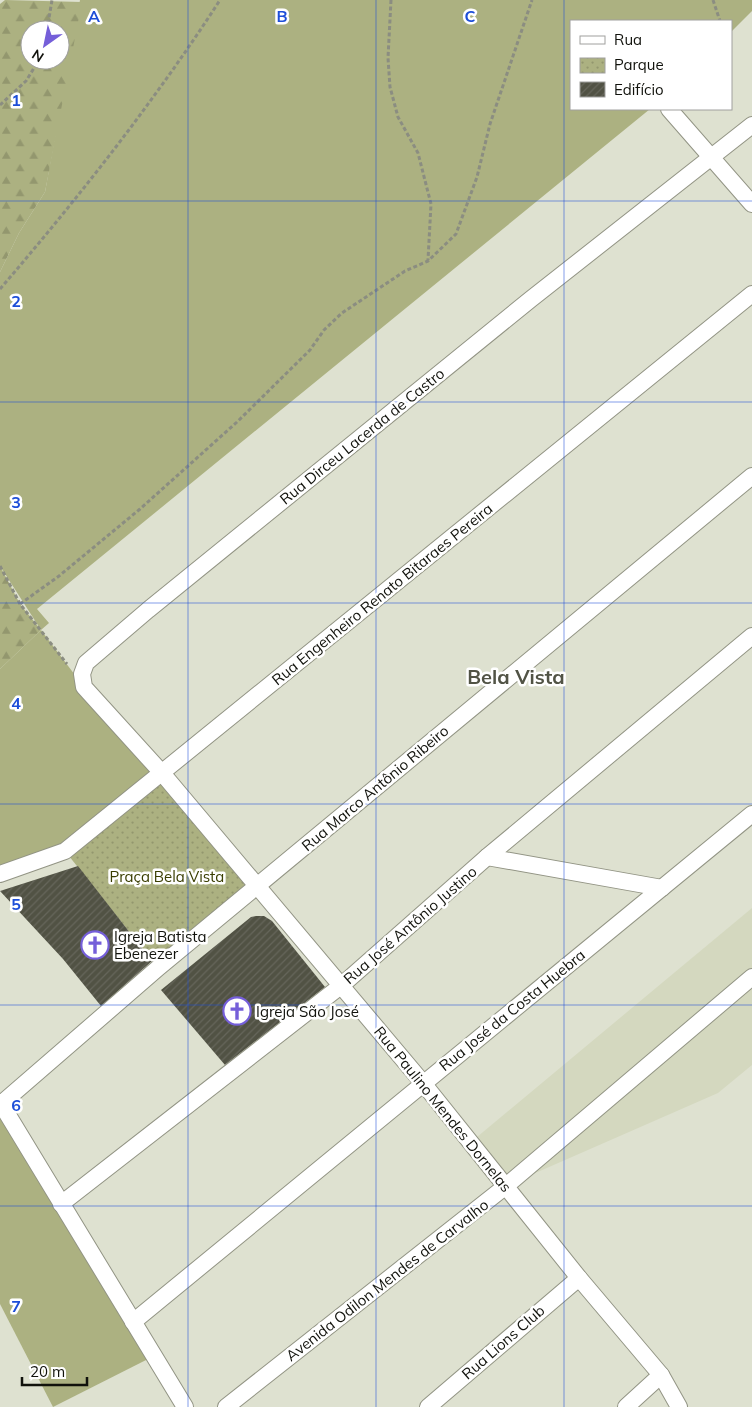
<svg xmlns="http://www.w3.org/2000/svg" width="752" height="1407" font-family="Mulish,sans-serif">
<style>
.built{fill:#d4d8bf}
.grass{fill:#acb181}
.forest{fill:url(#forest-firs);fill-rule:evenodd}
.park{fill:url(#park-dots)}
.building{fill:url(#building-hatch)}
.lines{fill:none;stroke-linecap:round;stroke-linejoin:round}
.minor-casing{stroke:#929484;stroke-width:18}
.path{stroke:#8b8d81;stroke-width:3;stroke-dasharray:4 2.5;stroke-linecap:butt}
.minor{stroke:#fff;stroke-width:16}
.grid{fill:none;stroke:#1d4ed8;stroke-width:1;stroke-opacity:0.55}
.labels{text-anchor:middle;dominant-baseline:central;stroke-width:5;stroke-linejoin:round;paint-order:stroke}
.street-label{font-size:15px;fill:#11120c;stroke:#fff}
.park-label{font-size:15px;fill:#393d00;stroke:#fff}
.poi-label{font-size:15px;fill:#11120c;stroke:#fff;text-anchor:start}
.district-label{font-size:20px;font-weight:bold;fill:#515345;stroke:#fff}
.grid-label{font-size:16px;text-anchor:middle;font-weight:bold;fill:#1d4ed8;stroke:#fff;stroke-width:5;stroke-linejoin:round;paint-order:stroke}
</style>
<defs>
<pattern id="forest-firs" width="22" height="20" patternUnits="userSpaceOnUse" patternTransform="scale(1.25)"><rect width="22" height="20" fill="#acb181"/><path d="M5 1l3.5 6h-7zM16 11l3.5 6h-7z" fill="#93976e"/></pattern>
<pattern id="park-dots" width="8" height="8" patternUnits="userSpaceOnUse" patternTransform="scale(1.25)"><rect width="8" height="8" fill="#acb181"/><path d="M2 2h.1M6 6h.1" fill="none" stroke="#93976e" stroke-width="1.8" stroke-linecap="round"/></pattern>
<pattern id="building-hatch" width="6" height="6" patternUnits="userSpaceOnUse" patternTransform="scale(1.25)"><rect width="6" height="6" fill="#515244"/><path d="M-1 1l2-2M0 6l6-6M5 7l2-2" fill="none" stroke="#66665b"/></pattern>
</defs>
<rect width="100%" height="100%" fill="#dee1d0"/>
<path class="built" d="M 752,908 L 752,1065 L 718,1093 L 506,1186 L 471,1142 Z"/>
<g class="grass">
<path d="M 80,0 L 752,0 L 752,11 L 731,32 L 731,21 L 571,21 L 571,109 L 650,109 L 37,609 L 49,623 L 41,630 L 84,687 L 162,773 L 65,851 L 0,874 L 0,669 L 41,630 L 0,566 L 0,272 L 19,233 L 45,192 Z"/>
<path d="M 0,1102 L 154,1356 L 53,1407 L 0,1304 Z"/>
</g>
<g class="forest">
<path d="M 5,0 L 82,2 L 45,192 L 19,233 L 0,272 L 0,4 ZM 30,30 L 60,30 L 60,60 L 30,60 Z"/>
<path d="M 0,566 L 20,604 L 41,630 L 0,669 Z"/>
</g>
<path class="park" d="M 162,773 L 257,885 L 158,968 L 65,851 Z"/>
<g class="building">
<path d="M 78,866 L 152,961 L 101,1006 L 63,959 L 0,891 Z"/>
<path d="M 256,916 L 264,916 L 272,921 L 325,987 L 225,1065 L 161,990 L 251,917 Z"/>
</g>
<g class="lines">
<g class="minor-casing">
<g id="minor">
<path d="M 669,109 L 752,204"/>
<path d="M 487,857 L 662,888"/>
<path d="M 0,874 L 65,851 L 752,294"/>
<path d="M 0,1102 L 185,1407"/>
<path d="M 1,1104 L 158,968 L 752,476"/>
<path d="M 61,1204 L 342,985 L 487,857 L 752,636"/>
<path d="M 133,1322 L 752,814"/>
<path d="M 226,1407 L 506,1186 L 752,977"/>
<path d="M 428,1407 L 579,1278"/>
<path d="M 626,1407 L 661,1375"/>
<path d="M 679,1407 L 661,1375 L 579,1278 L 423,1083 L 162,773 L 84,687 L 82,674 L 86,663 L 148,610 L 531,299 L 752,125"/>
</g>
</g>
<g class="path">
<path d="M 391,0 L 388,58 L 390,87 L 398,117 L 418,153 L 431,204 L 428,260"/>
<path d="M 713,0 L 720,21"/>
<path d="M 47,30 L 52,0"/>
<path d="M 0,105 L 26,81 L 39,60"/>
<path d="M 0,289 C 79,197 154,102 220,0"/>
<path d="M 0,566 L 20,604 L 67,664"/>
<path d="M 20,604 L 59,576 L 140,509 L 237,422 L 310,350 L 324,330 L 342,313 L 405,271 L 428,261 L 456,234 L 477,177 L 490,124 L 532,0"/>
</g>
<use href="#minor" class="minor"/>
</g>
<path class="grid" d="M 188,0 L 188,1407M 376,0 L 376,1407M 564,0 L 564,1407M 0,201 L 752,201M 0,402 L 752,402M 0,603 L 752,603M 0,804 L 752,804M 0,1005 L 752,1005M 0,1206 L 752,1206"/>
<defs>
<g id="church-ring" transform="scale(1.4375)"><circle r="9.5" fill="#fff" stroke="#755fd9" stroke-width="1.5"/><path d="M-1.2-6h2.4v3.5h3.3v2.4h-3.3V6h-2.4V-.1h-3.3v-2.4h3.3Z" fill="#755fd9"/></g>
</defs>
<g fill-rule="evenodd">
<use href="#church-ring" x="95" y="945"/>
<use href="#church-ring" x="237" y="1011"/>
</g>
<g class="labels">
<g class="street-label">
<text transform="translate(362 436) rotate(-39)">Rua Dirceu Lacerda de Castro</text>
<text transform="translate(382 594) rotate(-39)">Rua Engenheiro Renato Bitaraes Pereira</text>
<text transform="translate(375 788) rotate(-40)">Rua Marco Antônio Ribeiro</text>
<text transform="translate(410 925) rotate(-41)">Rua José Antônio Justino</text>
<text transform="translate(512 1010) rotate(-39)">Rua José da Costa Huebra</text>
<text transform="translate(443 1109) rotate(51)">Rua Paulino Mendes Dornelas</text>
<text transform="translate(387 1280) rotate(-38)">Avenida Odilon Mendes de Carvalho</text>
<text transform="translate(503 1342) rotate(-41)">Rua Lions Club</text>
</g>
<g class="park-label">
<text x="167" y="876">Praça Bela Vista</text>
</g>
<g class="poi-label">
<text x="114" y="936">Igreja Batista<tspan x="114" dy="17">Ebenezer</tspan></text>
<text x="256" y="1011">Igreja São José</text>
</g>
<g class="district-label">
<text x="516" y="676">Bela Vista</text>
</g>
</g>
<g class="grid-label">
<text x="94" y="22">A</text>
<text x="282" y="22">B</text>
<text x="470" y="22">C</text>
<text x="16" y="106">1</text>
<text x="16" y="307">2</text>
<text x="16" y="508">3</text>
<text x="16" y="709">4</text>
<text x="16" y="910">5</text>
<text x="16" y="1111">6</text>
<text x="16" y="1312">7</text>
</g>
<rect x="570" y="20" width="162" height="90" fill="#ffffff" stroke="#a0a09e"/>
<rect x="580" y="36" width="25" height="8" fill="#ffffff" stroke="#a0a09e"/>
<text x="614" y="45" font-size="15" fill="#11120c">Rua</text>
<rect x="580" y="58" width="25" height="15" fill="url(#park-dots)" stroke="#a0a09e"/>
<text x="614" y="70" font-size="15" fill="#11120c">Parque</text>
<rect x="580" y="82" width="25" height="15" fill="url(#building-hatch)" stroke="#a0a09e"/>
<text x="614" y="95" font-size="15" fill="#11120c">Edifício</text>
<g transform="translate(45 45) rotate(213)"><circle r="24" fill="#ffffff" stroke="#a0a09e"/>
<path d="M0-4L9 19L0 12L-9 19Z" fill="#755fd9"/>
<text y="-8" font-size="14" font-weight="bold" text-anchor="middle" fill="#11120c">N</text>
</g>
<path d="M22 1377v8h65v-8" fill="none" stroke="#11120c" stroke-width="2.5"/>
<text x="30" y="1377" font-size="15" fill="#11120c" stroke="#ffffff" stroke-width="4" paint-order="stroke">20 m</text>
</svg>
